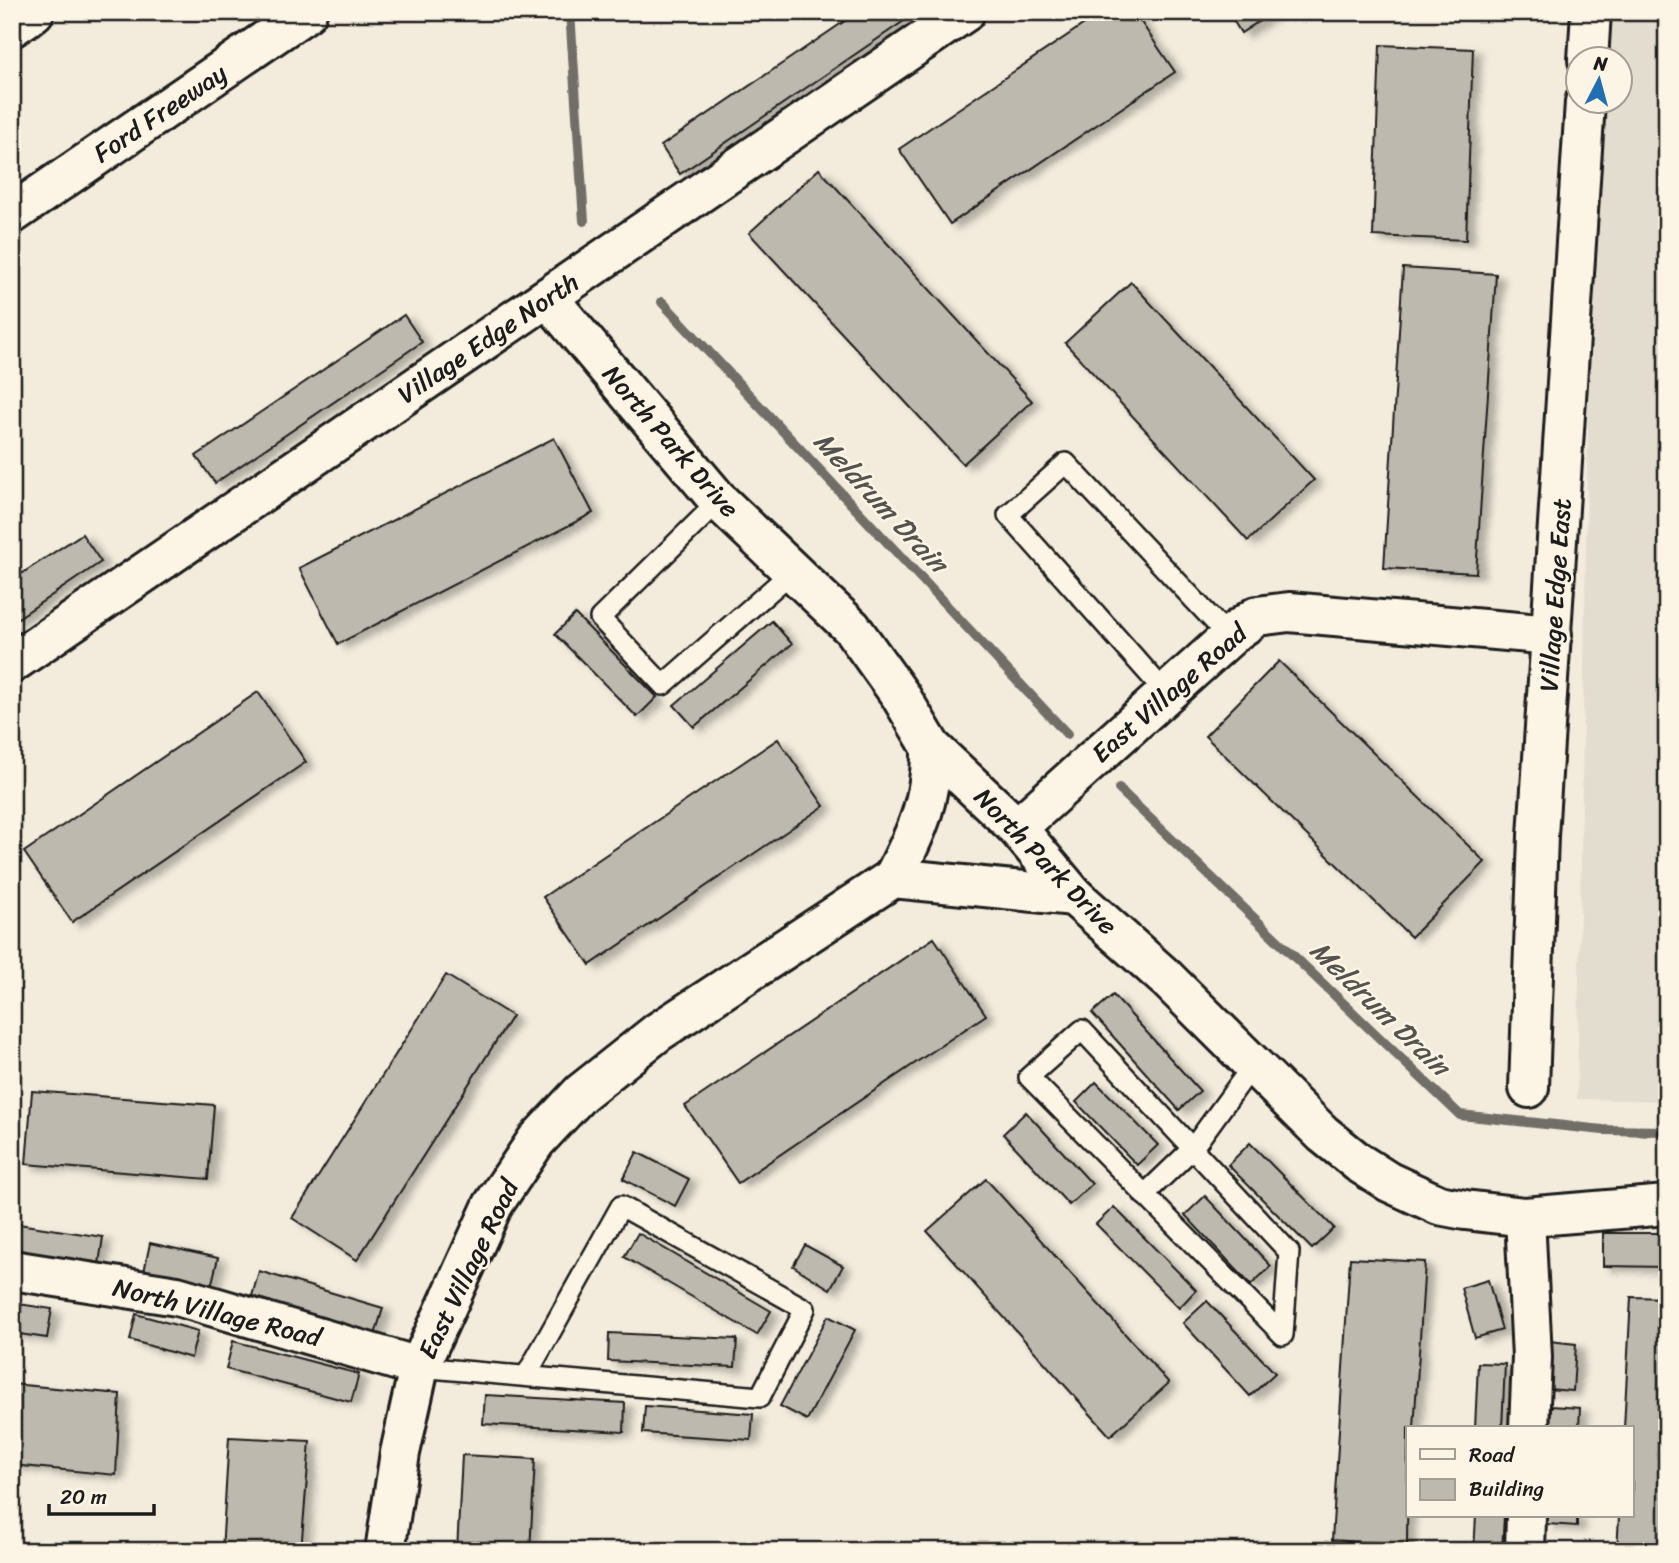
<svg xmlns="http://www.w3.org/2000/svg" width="1679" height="1563" font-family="Sriracha,sans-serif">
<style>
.built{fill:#e3ddcf}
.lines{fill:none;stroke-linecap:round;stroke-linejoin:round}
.stream{stroke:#716e68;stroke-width:10}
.building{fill:#beb9ae;stroke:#1c1c1c;stroke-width:2;filter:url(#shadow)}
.service-casing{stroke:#1c1c1c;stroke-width:24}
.minor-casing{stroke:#1c1c1c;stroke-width:44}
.motorway-casing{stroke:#1c1c1c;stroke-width:44}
.service{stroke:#fcf5e5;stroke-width:19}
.minor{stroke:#fcf5e5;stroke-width:38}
.motorway{stroke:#fcf5e5;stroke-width:38}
.labels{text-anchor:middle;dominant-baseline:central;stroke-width:5;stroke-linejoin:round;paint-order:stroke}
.street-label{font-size:26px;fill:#1c1c1c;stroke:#fcf5e5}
.water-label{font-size:28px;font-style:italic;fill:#55534f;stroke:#fcf5e5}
</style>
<defs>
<filter id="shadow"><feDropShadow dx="8" dy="4.5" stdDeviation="3.5" flood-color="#0004"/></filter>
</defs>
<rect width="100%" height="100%" fill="#f3ecdd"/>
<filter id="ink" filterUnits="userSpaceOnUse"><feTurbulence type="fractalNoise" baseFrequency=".0143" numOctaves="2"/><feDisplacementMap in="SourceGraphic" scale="14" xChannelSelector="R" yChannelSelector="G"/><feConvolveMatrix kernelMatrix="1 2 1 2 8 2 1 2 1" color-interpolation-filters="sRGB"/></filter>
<g filter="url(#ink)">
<path class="built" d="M 1594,12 L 1667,12 L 1667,1101 L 1577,1099 L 1593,102 L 1620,102 L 1620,60 L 1593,59 Z"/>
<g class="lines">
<g class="stream">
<path d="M 570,12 L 584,221"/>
<path d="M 662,302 L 1067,734"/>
<path d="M 1119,789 L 1460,1115 L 1603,1130 L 1667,1131"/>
</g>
</g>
<g class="building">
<path d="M 858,12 L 917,12 L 680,174 L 661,146 Z"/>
<path d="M 1102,12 L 1134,12 L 1175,72 L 950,224 L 899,149 Z"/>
<path d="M 1228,12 L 1273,12 L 1241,33 Z"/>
<path d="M 1380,45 L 1473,49 L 1466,240 L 1373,236 Z"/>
<path d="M 819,169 L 1032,401 L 963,464 L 749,233 Z"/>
<path d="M 1403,268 L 1496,274 L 1476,573 L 1384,568 Z"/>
<path d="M 1131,282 L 1314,480 L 1248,541 L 1065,343 Z"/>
<path d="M 404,315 L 422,342 L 215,483 L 196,456 Z"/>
<path d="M 554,438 L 593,513 L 338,644 L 299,568 Z"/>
<path d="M 82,534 L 101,562 L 12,622 L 12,580 Z"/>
<path d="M 575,614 L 657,697 L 637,717 L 555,634 Z"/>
<path d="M 772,621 L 792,644 L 694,727 L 674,705 Z"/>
<path d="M 1279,661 L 1485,862 L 1411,937 L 1205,736 Z"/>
<path d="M 258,692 L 306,762 L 72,922 L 24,852 Z"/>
<path d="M 778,739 L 824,806 L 590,965 L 543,897 Z"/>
<path d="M 934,938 L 986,1015 L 738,1183 L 685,1106 Z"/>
<path d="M 446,975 L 512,1016 L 357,1260 L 292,1218 Z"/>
<path d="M 1113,995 L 1200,1091 L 1179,1110 L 1092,1013 Z"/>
<path d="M 1096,1082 L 1158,1145 L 1137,1165 L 1076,1102 Z"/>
<path d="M 32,1091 L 214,1105 L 208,1179 L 26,1164 Z"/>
<path d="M 1026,1112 L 1092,1184 L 1069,1205 L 1003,1134 Z"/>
<path d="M 1250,1143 L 1334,1228 L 1312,1249 L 1228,1165 Z"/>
<path d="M 637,1152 L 689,1179 L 675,1206 L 623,1179 Z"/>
<path d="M 986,1179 L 1169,1383 L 1110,1436 L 927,1231 Z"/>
<path d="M 1205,1196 L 1271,1266 L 1251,1285 L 1185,1215 Z"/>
<path d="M 1114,1207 L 1196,1290 L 1179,1308 L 1096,1224 Z"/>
<path d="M 12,1223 L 103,1237 L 99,1264 L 12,1251 Z"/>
<path d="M 638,1233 L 771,1311 L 757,1335 L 624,1257 Z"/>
<path d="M 1603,1233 L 1667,1233 L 1667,1267 L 1603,1266 Z"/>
<path d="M 150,1243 L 218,1258 L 211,1287 L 144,1272 Z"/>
<path d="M 805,1245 L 843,1266 L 830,1289 L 793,1266 Z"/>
<path d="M 1350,1258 L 1425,1262 L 1414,1428 L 1408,1428 L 1407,1545 L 1332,1540 Z"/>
<path d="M 259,1271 L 383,1308 L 375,1335 L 252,1296 Z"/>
<path d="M 1488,1280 L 1502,1330 L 1475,1338 L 1461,1288 Z"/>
<path d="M 1631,1297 L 1667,1298 L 1667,1551 L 1617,1551 L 1619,1516 L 1632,1516 L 1632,1428 L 1624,1428 Z"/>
<path d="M 1207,1301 L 1275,1373 L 1250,1396 L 1183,1323 Z"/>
<path d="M 12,1303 L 52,1309 L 47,1338 L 12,1333 Z"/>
<path d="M 136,1314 L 198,1331 L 191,1358 L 130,1340 Z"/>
<path d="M 828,1316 L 855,1330 L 807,1420 L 780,1406 Z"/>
<path d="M 609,1333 L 737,1339 L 735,1367 L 608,1361 Z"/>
<path d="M 233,1341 L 359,1374 L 351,1402 L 226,1369 Z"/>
<path d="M 1549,1341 L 1576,1344 L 1573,1391 L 1547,1389 Z"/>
<path d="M 1478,1363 L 1505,1364 L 1502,1428 L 1475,1428 Z"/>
<path d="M 12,1384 L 120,1394 L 116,1475 L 12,1465 Z"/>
<path d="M 485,1395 L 625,1403 L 624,1432 L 483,1424 Z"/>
<path d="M 645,1406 L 753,1414 L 751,1440 L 643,1433 Z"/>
<path d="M 1551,1406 L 1580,1408 L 1579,1428 L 1550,1428 Z"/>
<path d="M 229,1437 L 310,1441 L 301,1551 L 222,1551 Z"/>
<path d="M 462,1455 L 535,1459 L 530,1551 L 457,1551 Z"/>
<path d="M 1476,1516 L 1504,1516 L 1502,1551 L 1474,1551 Z"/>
<path d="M 1547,1516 L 1577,1516 L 1577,1526 L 1547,1524 Z"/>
</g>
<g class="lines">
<g class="service-casing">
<g id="service">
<path d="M 719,501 L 600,618 L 663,685 L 793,571"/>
<path d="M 1166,693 L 1008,515 L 1066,463 L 1229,637"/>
<path d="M 1082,1030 L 1289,1252 L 1283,1335 L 1029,1077 Z"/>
<path d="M 1144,1195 L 1192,1149 L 1253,1065"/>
<path d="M 419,1367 L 760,1397 L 805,1309 L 621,1206 L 526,1376"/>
</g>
</g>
<g class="minor-casing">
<g id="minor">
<path d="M 1588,60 L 1591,12"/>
<path d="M 548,298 L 719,501 L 852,628 L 900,695 L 931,747 L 1017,828 L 1074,896 L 1167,979 L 1323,1134 L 1359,1163 L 1389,1182 L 1439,1205 L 1465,1210 L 1525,1217 L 1667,1205"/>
<path d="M 12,663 L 965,12"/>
<path d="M 1017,828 L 1236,631 L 1257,616 L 1289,612 L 1552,635"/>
<path d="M 893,878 C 917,832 932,800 931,747"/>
<path d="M 1529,1088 L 1538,836 L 1585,102"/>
<path d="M 1525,1217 L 1532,1357 L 1529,1428"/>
<path d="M 12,1270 L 177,1296 L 419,1367"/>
<path d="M 385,1551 L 400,1453 L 419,1367 L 493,1205 L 536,1141 L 581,1093 L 658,1032 L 893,878 L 1074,896"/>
<path d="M 1525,1551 L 1526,1516"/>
</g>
</g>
<g class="motorway-casing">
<g id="motorway">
<path d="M 12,27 L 34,12"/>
<path d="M 12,214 L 307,12"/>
</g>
</g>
<use href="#service" class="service"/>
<use href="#minor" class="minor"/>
<use href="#motorway" class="motorway"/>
</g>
</g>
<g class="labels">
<g class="street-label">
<text transform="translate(160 113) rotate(-34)">Ford Freeway</text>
<text transform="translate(488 338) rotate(-34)">Village Edge North</text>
<text transform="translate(671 441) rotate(49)">North Park Drive</text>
<text transform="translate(1555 595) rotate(-86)">Village Edge East</text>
<text transform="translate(1169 693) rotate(-41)">East Village Road</text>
<text transform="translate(1046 861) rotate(46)">North Park Drive</text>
<text transform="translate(468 1269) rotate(-64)">East Village Road</text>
<text transform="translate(217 1312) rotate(14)">North Village Road</text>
</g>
<g class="water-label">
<text transform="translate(881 502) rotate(47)">Meldrum Drain</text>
<text transform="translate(1380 1008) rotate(44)">Meldrum Drain</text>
</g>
</g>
<rect width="1679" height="1563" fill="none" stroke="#fcf5e5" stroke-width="42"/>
<rect x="21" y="21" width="1637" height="1521" fill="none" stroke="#1c1c1c" stroke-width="2.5" filter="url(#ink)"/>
<rect x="1406" y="1426" width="228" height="91" fill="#fcf5e5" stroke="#a29e95" stroke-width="2"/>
<rect x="1420" y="1449" width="35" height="10" fill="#fcf5e5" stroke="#a29e95" stroke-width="2"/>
<text x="1469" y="1462" font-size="21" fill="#1c1c1c">Road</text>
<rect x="1420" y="1479" width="35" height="21" fill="#beb9ae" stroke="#a29e95" stroke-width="2"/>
<text x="1469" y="1496" font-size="21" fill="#1c1c1c">Building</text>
<g transform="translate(1599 80) rotate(6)"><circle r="33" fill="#fcf5e5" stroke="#a29e95" stroke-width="2"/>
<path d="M0-5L12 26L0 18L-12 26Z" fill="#1f6fb2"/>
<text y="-10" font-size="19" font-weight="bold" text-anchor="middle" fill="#1c1c1c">N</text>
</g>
<path d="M49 1504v10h105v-10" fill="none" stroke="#1c1c1c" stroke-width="3.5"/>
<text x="60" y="1504" font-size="21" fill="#1c1c1c" stroke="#fcf5e5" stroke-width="5" paint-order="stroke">20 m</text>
</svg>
